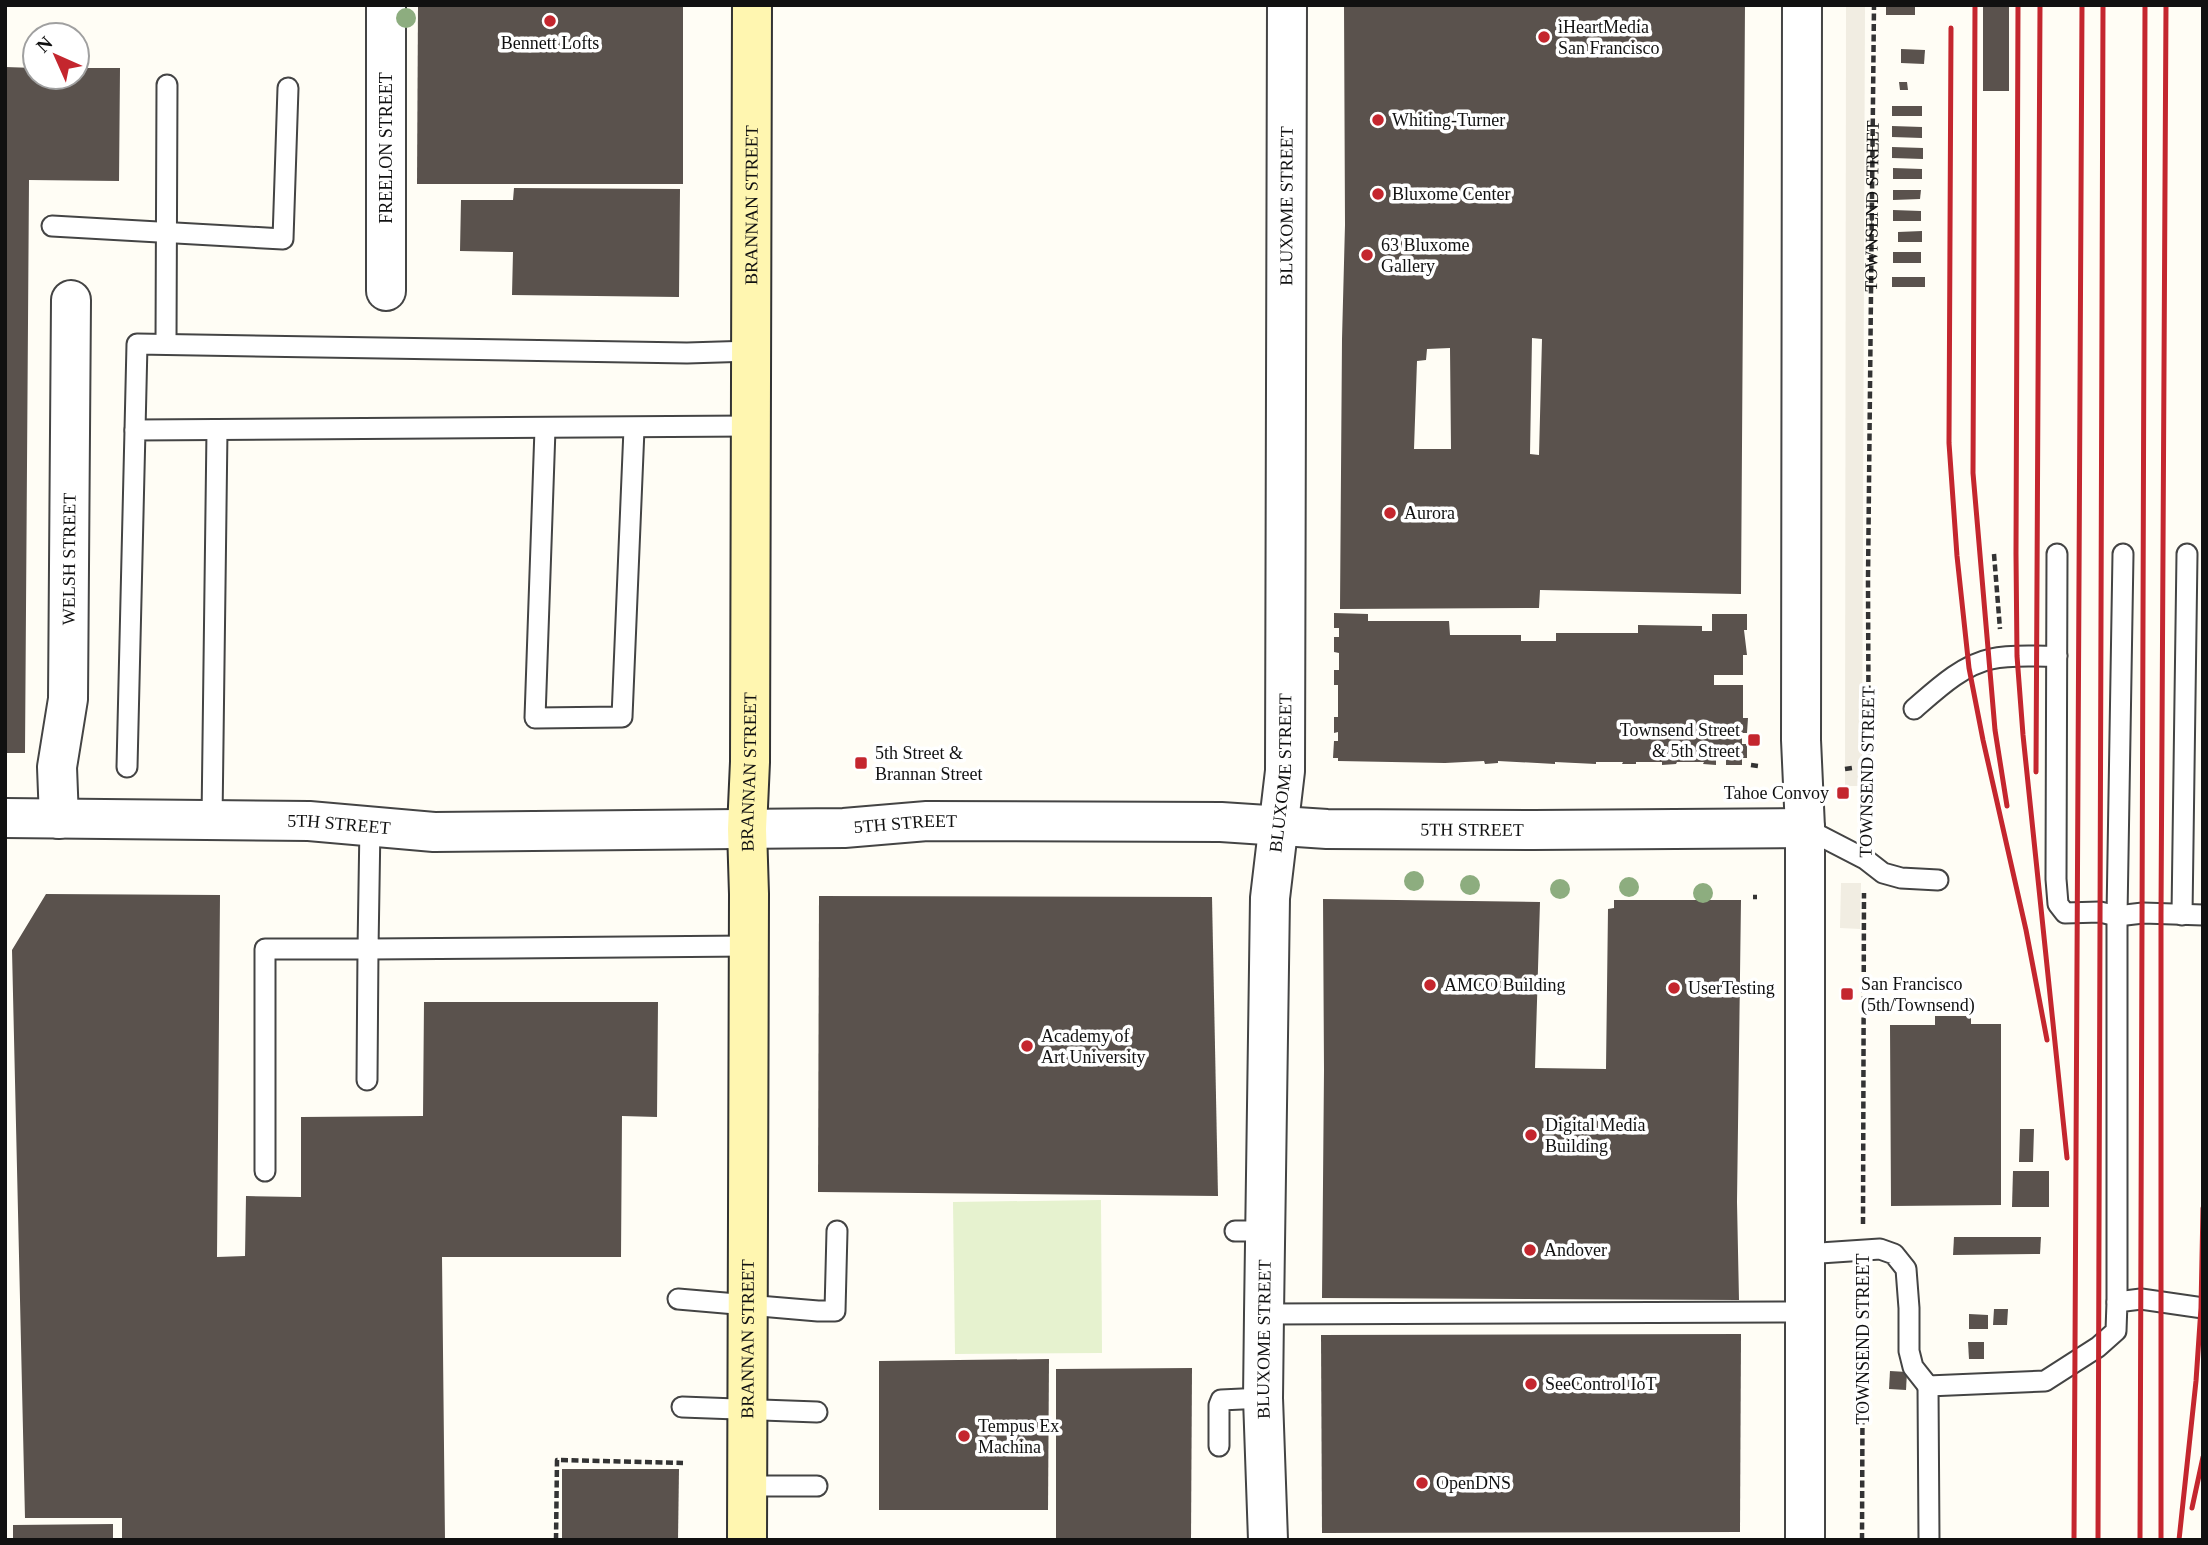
<svg xmlns="http://www.w3.org/2000/svg" width="2208" height="1545" font-family="Georgia,serif">
<style>
.pitch{fill:#e6f2cf}
.plaza{fill:#f1ede2}
.building{fill:#5a524d;fill-rule:evenodd}
.lines{fill:none;stroke-linecap:round;stroke-linejoin:round}
.service-casing{stroke:#444;stroke-width:23}
.minor-casing{stroke:#444;stroke-width:42}
.tertiary-casing{stroke:#444;stroke-width:42}
.secondary-casing{stroke:#333;stroke-width:42}
.path{stroke:#333;stroke-width:4.5;stroke-dasharray:7 3.5;stroke-linecap:butt}
.service{stroke:#fff;stroke-width:19}
.minor{stroke:#fff;stroke-width:38}
.tertiary{stroke:#fff;stroke-width:38}
.secondary{stroke:#fff6b0;stroke-width:38}
.rail{stroke:#c4262e;stroke-width:5}
.tree{fill:#8dad7f}
.poi-dot{fill:#c4262e;stroke:#fff;stroke-width:2.5}
.labels{text-anchor:middle;dominant-baseline:central;stroke-width:7;stroke-linejoin:round;paint-order:stroke}
.poi-label{font-size:18px;fill:#111;stroke:#fff;text-anchor:start}
.street-label{font-size:18px;fill:#111;stroke:#fff}
</style>
<rect width="100%" height="100%" fill="#fffdf5"/>
<path class="pitch" d="M 1101,1200 L 1102,1353 L 955,1354 L 953,1202 Z"/>
<g class="plaza">
<path d="M 1846,5 L 1865,5 L 1862,786 L 1845,786 Z"/>
<path d="M 1841,883 L 1861,883 L 1860,929 L 1840,928 Z"/>
</g>
<g class="building">
<path d="M 418,5 L 683,5 L 683,184 L 417,184 Z"/>
<path d="M 1344,5 L 1745,5 L 1741,594 L 1540,590 L 1539,608 L 1340,609 L 1342,339 L 1345,225 ZM 1532,338 L 1542,339 L 1539,455 L 1530,454 ZM 1450,348 L 1451,449 L 1414,449 L 1417,361 L 1426,360 L 1427,349 Z"/>
<rect x="1886" y="5" width="29" height="10"/>
<rect x="1983" y="5" width="26" height="86"/>
<path d="M 1901,49 L 1925,50 L 1924,64 L 1901,63 Z"/>
<path d="M 5,67 L 35,68 L 35,77 L 77,77 L 77,68 L 120,68 L 119,181 L 29,180 L 25,753 L 5,753 Z"/>
<path d="M 1899,82 L 1907,82 L 1908,90 L 1900,90 Z"/>
<rect x="1892" y="106" width="30" height="10"/>
<path d="M 1892,126 L 1922,127 L 1922,138 L 1892,137 Z"/>
<path d="M 1892,147 L 1923,148 L 1923,159 L 1892,158 Z"/>
<path d="M 1893,168 L 1922,169 L 1922,179 L 1893,179 Z"/>
<path d="M 514,188 L 680,189 L 679,297 L 512,295 L 513,252 L 460,251 L 461,200 L 513,200 Z"/>
<path d="M 1893,190 L 1921,190 L 1920,199 L 1893,200 Z"/>
<path d="M 1893,210 L 1921,211 L 1921,221 L 1893,221 Z"/>
<path d="M 1922,231 L 1922,242 L 1898,242 L 1898,232 Z"/>
<rect x="1893" y="252" width="28" height="11"/>
<rect x="1892" y="277" width="33" height="10"/>
<path d="M 1334,613 L 1368,614 L 1368,621 L 1449,621 L 1450,635 L 1521,635 L 1521,641 L 1556,641 L 1556,633 L 1638,633 L 1638,625 L 1702,626 L 1702,631 L 1712,631 L 1712,614 L 1747,614 L 1747,630 L 1744,630 L 1747,655 L 1743,655 L 1743,675 L 1714,675 L 1714,685 L 1743,685 L 1743,718 L 1748,718 L 1747,733 L 1742,733 L 1742,744 L 1747,744 L 1747,758 L 1742,758 L 1742,765 L 1726,765 L 1726,758 L 1716,757 L 1716,765 L 1703,764 L 1704,762 L 1677,762 L 1676,764 L 1662,765 L 1662,762 L 1636,762 L 1636,764 L 1622,764 L 1623,762 L 1596,762 L 1596,764 L 1555,762 L 1555,764 L 1498,761 L 1498,763 L 1485,764 L 1484,761 L 1445,763 L 1338,761 L 1338,758 L 1333,758 L 1334,741 L 1338,741 L 1338,732 L 1334,733 L 1334,717 L 1338,717 L 1338,685 L 1334,685 L 1334,670 L 1339,670 L 1339,653 L 1334,652 L 1334,637 L 1339,637 L 1339,628 L 1334,628 Z"/>
<path d="M 46,894 L 220,895 L 217,1257 L 245,1256 L 246,1196 L 301,1197 L 301,1117 L 423,1116 L 424,1002 L 658,1002 L 657,1117 L 622,1116 L 621,1257 L 442,1257 L 445,1540 L 122,1540 L 122,1518 L 25,1518 L 12,950 Z"/>
<path d="M 819,896 L 1212,897 L 1218,1196 L 818,1192 Z"/>
<path d="M 1323,899 L 1540,902 L 1535,1068 L 1606,1069 L 1608,909 L 1614,908 L 1614,900 L 1741,900 L 1737,1202 L 1739,1300 L 1322,1298 L 1324,1070 Z"/>
<path d="M 1935,1016 L 1971,1016 L 1971,1024 L 2001,1024 L 2001,1205 L 1891,1206 L 1890,1025 L 1935,1025 Z"/>
<path d="M 2020,1129 L 2034,1129 L 2033,1162 L 2019,1162 Z"/>
<path d="M 2013,1171 L 2049,1171 L 2049,1207 L 2012,1207 Z"/>
<path d="M 1954,1237 L 2041,1237 L 2040,1254 L 1953,1255 Z"/>
<path d="M 1994,1309 L 2008,1309 L 2007,1325 L 1993,1325 Z"/>
<path d="M 1969,1314 L 1988,1315 L 1988,1329 L 1969,1329 Z"/>
<path d="M 1741,1334 L 1740,1532 L 1322,1533 L 1321,1335 Z"/>
<path d="M 1968,1342 L 1984,1342 L 1984,1359 L 1969,1359 Z"/>
<path d="M 1049,1359 L 1048,1510 L 879,1510 L 879,1361 Z"/>
<path d="M 1192,1368 L 1191,1540 L 1056,1540 L 1056,1369 Z"/>
<path d="M 1890,1371 L 1907,1372 L 1906,1390 L 1889,1389 Z"/>
<path d="M 562,1469 L 679,1469 L 678,1540 L 562,1540 Z"/>
<path d="M 113,1524 L 113,1540 L 13,1540 L 13,1525 Z"/>
</g>
<g class="lines">
<g class="service-casing">
<g id="service">
<path d="M 52,226 L 283,239 L 288,88"/>
<path d="M 166,343 L 167,85"/>
<path d="M 545,429 L 535,718 L 622,717 L 634,429"/>
<path d="M 135,430 L 137,344 L 687,353 L 752,351"/>
<path d="M 2057,554 L 2056,879 L 2058,904 L 2065,913 L 2100,912 L 2117,916 L 2143,913 L 2203,915"/>
<path d="M 1914,709 C 1936,690 1962,665 1991,659 C 2013,654 2035,657 2057,656"/>
<path d="M 127,767 L 135,430 L 751,426"/>
<path d="M 212,820 L 217,430"/>
<path d="M 370,825 L 368,949 L 749,946"/>
<path d="M 1805,828 L 1865,859 L 1883,873 L 1901,878 L 1938,880"/>
<path d="M 2182,915 L 2187,554"/>
<path d="M 265,1171 L 265,949 L 368,949 L 367,1080"/>
<path d="M 1235,1231 L 1264,1231"/>
<path d="M 1805,1254 L 1880,1249 L 1894,1254 L 1906,1269 L 1909,1308 L 1909,1351 L 1913,1367 L 1928,1386 L 2045,1381 L 2098,1347 L 2116,1331 L 2117,1302 L 2141,1299 L 2203,1308"/>
<path d="M 678,1299 L 818,1311 L 835,1311 L 837,1231"/>
<path d="M 2117,1302 L 2117,916 L 2123,554"/>
<path d="M 1264,1314 L 1805,1312"/>
<path d="M 1928,1386 L 1929,1540"/>
<path d="M 682,1407 L 817,1412"/>
<path d="M 1219,1446 L 1219,1405 L 1221,1400 L 1263,1398"/>
<path d="M 747,1486 L 817,1486"/>
</g>
</g>
<g class="minor-casing">
<g id="minor">
<path d="M 386,5 L 386,291"/>
<path id="s2" d="M 59,819 L 57,767 L 68,699 L 71,300"/>
<path id="s3" d="M 1268,1540 L 1263,1398 L 1264,1314 L 1270,898 L 1285,771 L 1287,5"/>
</g>
</g>
<g class="tertiary-casing">
<g id="tertiary">
<path d="M 1802,5 L 1801,740 L 1805,828 L 1805,1540"/>
<path id="s4" d="M 5,818 L 309,821 L 434,832 L 844,828 L 927,821 L 1221,822 L 1327,829 L 1534,830 L 1805,828"/>
</g>
</g>
<g class="secondary-casing">
<g id="secondary">
<path id="s5" d="M 747,1540 L 749,894 L 747,829 L 750,762 L 752,5"/>
</g>
</g>
<g class="path">
<path d="M 1994,554 L 2000,629"/>
<path d="M 1751,765 L 1758,766"/>
<path d="M 1845,769 L 1852,768"/>
<path id="s1" d="M 1869,829 L 1868,580 L 1874,5"/>
<path d="M 1753,897 L 1757,897"/>
<path d="M 1863,1224 L 1864,893"/>
<path d="M 556,1540 L 557,1460 L 683,1463"/>
<path d="M 1862,1540 L 1863,1278"/>
</g>
<use href="#service" class="service"/>
<use href="#minor" class="minor"/>
<use href="#tertiary" class="tertiary"/>
<use href="#secondary" class="secondary"/>
<g class="rail">
<path d="M 1975,5 L 1973,473 L 1995,730 L 2007,806"/>
<path d="M 2018,5 L 2016,554 L 2017,656 L 2023,735 L 2067,1158"/>
<path d="M 1951,28 L 1949,443 L 1957,556 L 1969,668 L 1983,740 L 2026,930 L 2047,1040"/>
<path d="M 2036,772 L 2040,5"/>
<path d="M 2192,1508 L 2203,1457"/>
<path d="M 2074,1540 L 2082,5"/>
<path d="M 2098,1540 L 2103,5"/>
<path d="M 2140,1540 L 2145,5"/>
<path d="M 2161,1540 L 2161,915 L 2166,5"/>
<path d="M 2179,1540 L 2196,1381 L 2201,1308 L 2203,1208"/>
</g>
</g>
<g class="tree">
<circle cx="406" cy="18" r="10"/>
<circle cx="1414" cy="881" r="10"/>
<circle cx="1470" cy="885" r="10"/>
<circle cx="1629" cy="887" r="10"/>
<circle cx="1560" cy="889" r="10"/>
<circle cx="1703" cy="893" r="10"/>
</g>
<g class="poi-dot">
<circle cx="550" cy="21" r="7"/>
<circle cx="1544" cy="37" r="7"/>
<circle cx="1378" cy="120" r="7"/>
<circle cx="1378" cy="194" r="7"/>
<circle cx="1367" cy="255" r="7"/>
<circle cx="1390" cy="513" r="7"/>
<rect x="1747" y="733" width="14" height="14" rx="3.5"/>
<rect x="854" y="756" width="14" height="14" rx="3.5"/>
<rect x="1836" y="786" width="14" height="14" rx="3.5"/>
<circle cx="1430" cy="985" r="7"/>
<circle cx="1674" cy="988" r="7"/>
<rect x="1840" y="987" width="14" height="14" rx="3.5"/>
<circle cx="1027" cy="1046" r="7"/>
<circle cx="1531" cy="1135" r="7"/>
<circle cx="1530" cy="1250" r="7"/>
<circle cx="1531" cy="1384" r="7"/>
<circle cx="964" cy="1436" r="7"/>
<circle cx="1422" cy="1483" r="7"/>
</g>
<g class="labels">
<g class="poi-label">
<text x="1558" y="27">iHeartMedia<tspan x="1558" dy="21">San Francisco</tspan></text>
<text x="550" y="43" text-anchor="middle">Bennett Lofts</text>
<text x="1392" y="120">Whiting-Turner</text>
<text x="1392" y="194">Bluxome Center</text>
<text x="1381" y="245">63 Bluxome<tspan x="1381" dy="21">Gallery</tspan></text>
<text x="1404" y="513">Aurora</text>
<text x="1740" y="730" text-anchor="end">Townsend Street<tspan x="1740" dy="21">&amp; 5th Street</tspan></text>
<text x="875" y="753">5th Street &amp;<tspan x="875" dy="21">Brannan Street</tspan></text>
<text x="1829" y="793" text-anchor="end">Tahoe Convoy</text>
<text x="1861" y="984">San Francisco<tspan x="1861" dy="21">(5th/Townsend)</tspan></text>
<text x="1444" y="985">AMCO Building</text>
<text x="1688" y="988">UserTesting</text>
<text x="1041" y="1036">Academy of<tspan x="1041" dy="21">Art University</tspan></text>
<text x="1545" y="1125">Digital Media<tspan x="1545" dy="21">Building</tspan></text>
<text x="1544" y="1250">Andover</text>
<text x="1545" y="1384">SeeControl IoT</text>
<text x="978" y="1426">Tempus Ex<tspan x="978" dy="21">Machina</tspan></text>
<text x="1436" y="1483">OpenDNS</text>
</g>
<g class="street-label">
<text transform="translate(386 148) rotate(-90)">FREELON STREET</text>
<text stroke="none"><textPath href="#s5" startOffset="1335">BRANNAN STREET</textPath></text>
<text stroke="none"><textPath href="#s3" startOffset="1335">BLUXOME STREET</textPath></text>
<text stroke="none"><textPath href="#s1" startOffset="623">TOWNSEND STREET</textPath></text>
<text stroke="none"><textPath href="#s2" startOffset="261">WELSH STREET</textPath></text>
<text transform="translate(1867 772) rotate(-89)">TOWNSEND STREET</text>
<text stroke="none"><textPath href="#s5" startOffset="768">BRANNAN STREET</textPath></text>
<text stroke="none"><textPath href="#s3" startOffset="768">BLUXOME STREET</textPath></text>
<text stroke="none"><textPath href="#s4" startOffset="334">5TH STREET</textPath></text>
<text stroke="none"><textPath href="#s4" startOffset="901">5TH STREET</textPath></text>
<text stroke="none"><textPath href="#s4" startOffset="1468">5TH STREET</textPath></text>
<text stroke="none"><textPath href="#s5" startOffset="201">BRANNAN STREET</textPath></text>
<text stroke="none"><textPath href="#s3" startOffset="201">BLUXOME STREET</textPath></text>
<text transform="translate(1863 1339) rotate(-90)">TOWNSEND STREET</text>
</g>
</g>
<rect width="2208" height="1545" fill="none" stroke="#111111" stroke-width="14"/>
<g transform="translate(56 56) rotate(315)"><circle r="33" fill="#ffffff" stroke="#a0a0a0" stroke-width="2"/>
<path d="M0-5L12 26L0 18L-12 26Z" fill="#c4262e"/>
<text y="-10" font-size="19" font-weight="bold" text-anchor="middle" fill="#111111">N</text>
</g>
</svg>
